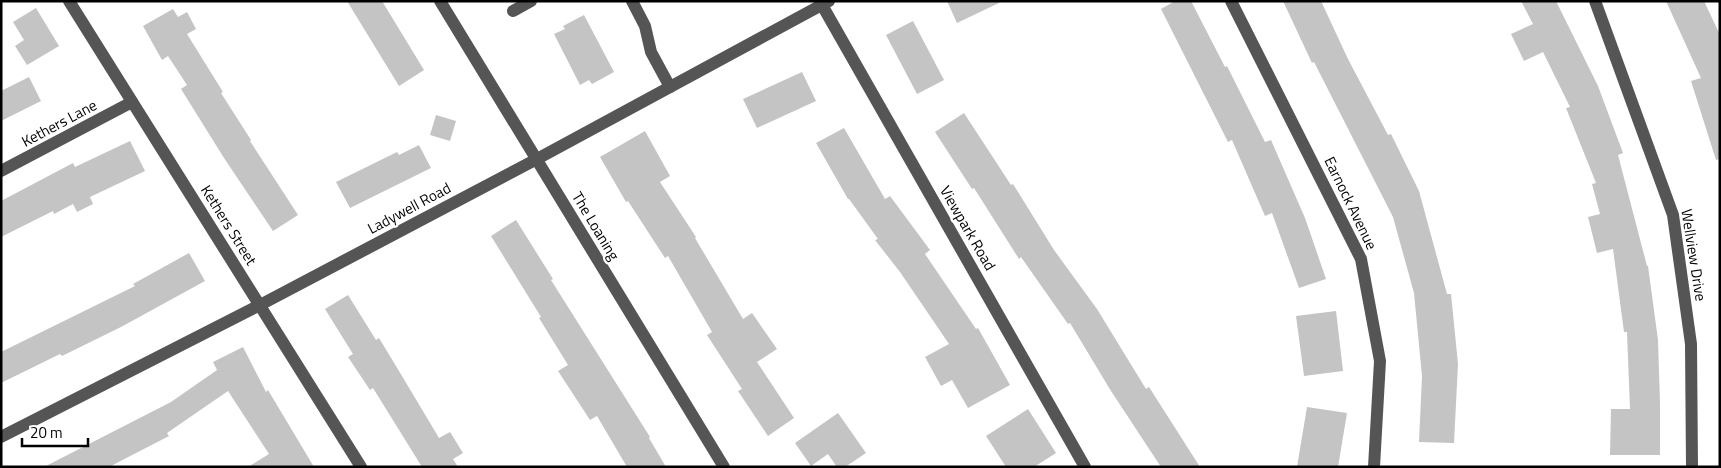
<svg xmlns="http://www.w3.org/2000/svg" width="1721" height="468" font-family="'Titillium Web',sans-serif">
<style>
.building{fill:#c4c4c4}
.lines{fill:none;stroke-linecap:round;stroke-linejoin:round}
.minor{stroke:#555;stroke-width:12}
.labels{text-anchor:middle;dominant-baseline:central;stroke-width:4.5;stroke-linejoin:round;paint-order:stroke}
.street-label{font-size:15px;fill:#000;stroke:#fff}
</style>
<rect width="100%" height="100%" fill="#fff"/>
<g class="building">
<path d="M 347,1 L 382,1 L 424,70 L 399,86 Z"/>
<path d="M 947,1 L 1003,1 L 957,23 Z"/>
<path d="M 1175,1 L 1191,1 L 1225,67 L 1227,66 L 1265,142 L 1271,140 L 1305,218 L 1326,279 L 1299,288 L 1272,213 L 1265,216 L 1232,140 L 1228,142 L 1161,9 Z"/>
<path d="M 1283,1 L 1321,1 L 1348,59 L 1388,135 L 1391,134 L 1419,191 L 1447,294 L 1451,294 L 1458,364 L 1454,443 L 1419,442 L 1422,376 L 1414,293 L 1393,217 L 1314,62 L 1312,63 Z"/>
<path d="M 1521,1 L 1556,1 L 1598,86 L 1623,153 L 1618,155 L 1647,266 L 1648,266 L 1658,340 L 1660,403 L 1660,455 L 1610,455 L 1611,409 L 1630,409 L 1627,332 L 1624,332 L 1613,249 L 1597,253 L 1588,217 L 1600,214 L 1592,184 L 1596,183 L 1566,108 L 1570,107 L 1543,52 L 1524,61 L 1511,34 L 1533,24 Z"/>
<path d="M 1666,1 L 1704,1 L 1720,35 L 1720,159 L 1716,160 L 1691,81 L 1701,78 Z"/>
<path d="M 36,8 L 59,46 L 27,65 L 15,46 L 24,40 L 13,22 Z"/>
<path d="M 173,9 L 178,17 L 187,12 L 196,29 L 187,34 L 223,92 L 221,93 L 251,140 L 250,141 L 298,215 L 273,231 L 224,158 L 181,89 L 187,85 L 168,56 L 162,60 L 143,26 Z"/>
<path d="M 584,15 L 614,72 L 592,84 L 589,80 L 580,85 L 554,34 L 565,29 L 563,26 Z"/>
<path d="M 913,21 L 944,80 L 917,94 L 886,35 Z"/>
<path d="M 802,72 L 816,101 L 757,128 L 743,99 Z"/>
<path d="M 29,77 L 41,101 L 1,121 L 1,91 Z"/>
<path d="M 964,113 L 1011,185 L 1013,184 L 1054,250 L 1097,309 L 1146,389 L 1149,387 L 1200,467 L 1161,467 L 1111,391 L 1070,323 L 1068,324 L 1021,257 L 1019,259 L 974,188 L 972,189 L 935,132 Z"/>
<path d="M 436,115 L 456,121 L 450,141 L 430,135 Z"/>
<path d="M 844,128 L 885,199 L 890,196 L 930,250 L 925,254 L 976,329 L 978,328 L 1010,385 L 968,408 L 952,380 L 941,386 L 925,357 L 949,344 L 900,272 L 875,240 L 878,239 L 849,199 L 848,199 L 816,143 Z"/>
<path d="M 645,131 L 670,176 L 660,182 L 696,237 L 695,238 L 743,319 L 752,313 L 777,349 L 757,362 L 794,418 L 768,436 L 738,391 L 742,389 L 707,335 L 712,332 L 668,256 L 665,258 L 628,201 L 626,202 L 600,157 Z"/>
<path d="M 130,141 L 145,171 L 90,197 L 93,204 L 77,212 L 73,204 L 54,214 L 53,211 L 1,237 L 1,201 L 73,163 L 75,167 Z"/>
<path d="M 419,145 L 431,168 L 350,208 L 336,182 L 397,152 L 399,155 Z"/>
<path d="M 516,220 L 553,279 L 551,280 L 650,437 L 649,438 L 666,467 L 627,467 L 597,416 L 590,420 L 558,371 L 568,365 L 539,318 L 541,317 L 491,236 Z"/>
<path d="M 189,253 L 205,281 L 121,327 L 62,356 L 60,354 L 1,383 L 1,352 L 135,286 L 133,284 Z"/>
<path d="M 348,295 L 376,340 L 379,338 L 399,371 L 439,438 L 450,432 L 463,453 L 453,459 L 458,467 L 422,467 L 373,388 L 370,390 L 348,357 L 353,354 L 325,309 Z"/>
<path d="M 1336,311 L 1343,371 L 1304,376 L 1296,316 Z"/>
<path d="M 243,347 L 266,392 L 268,390 L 314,467 L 248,467 L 269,454 L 228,391 L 167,433 L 169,436 L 109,467 L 44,467 L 171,402 L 217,370 L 213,362 Z"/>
<path d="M 1307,407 L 1347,413 L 1338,467 L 1297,467 Z"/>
<path d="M 1028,409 L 1056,453 L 1034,467 L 1006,467 L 986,436 Z"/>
<path d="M 838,413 L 866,453 L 845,467 L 837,467 L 828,454 L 811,466 L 795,443 Z"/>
</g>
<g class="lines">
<g class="minor">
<path d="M 69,1 L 361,467"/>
<path d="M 440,1 L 724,467"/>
<path d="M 632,1 L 645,26 L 651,52 L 670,87"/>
<path d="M 1231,1 L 1361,259 L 1380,361 L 1374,467"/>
<path d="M 1595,1 L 1673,215 L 1691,344 L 1692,467"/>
<path d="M 822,5 L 1085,467"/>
<path d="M 513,11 L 531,1"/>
<path d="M 1,171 L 132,102"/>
<path d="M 1,437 L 260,305 L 537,159 L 829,1"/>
</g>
</g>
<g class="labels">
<g class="street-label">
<text transform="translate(59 123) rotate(-28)">Kethers Lane</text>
<text transform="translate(1351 203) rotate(64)">Earnock Avenue</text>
<text transform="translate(409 208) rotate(-28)">Ladywell Road</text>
<text transform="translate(229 225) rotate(58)">Kethers Street</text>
<text transform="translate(596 226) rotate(59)">The Loaning</text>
<text transform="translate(968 228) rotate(60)">Viewpark Road</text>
<text transform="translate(1694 255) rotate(81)">Wellview Drive</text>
</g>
</g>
<rect width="1721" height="468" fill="none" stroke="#000000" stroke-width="5"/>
<path d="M22 438v8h66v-8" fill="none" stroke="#000000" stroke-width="2.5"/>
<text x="30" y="438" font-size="15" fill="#000000" stroke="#ffffff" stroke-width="4" paint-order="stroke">20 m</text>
</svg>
